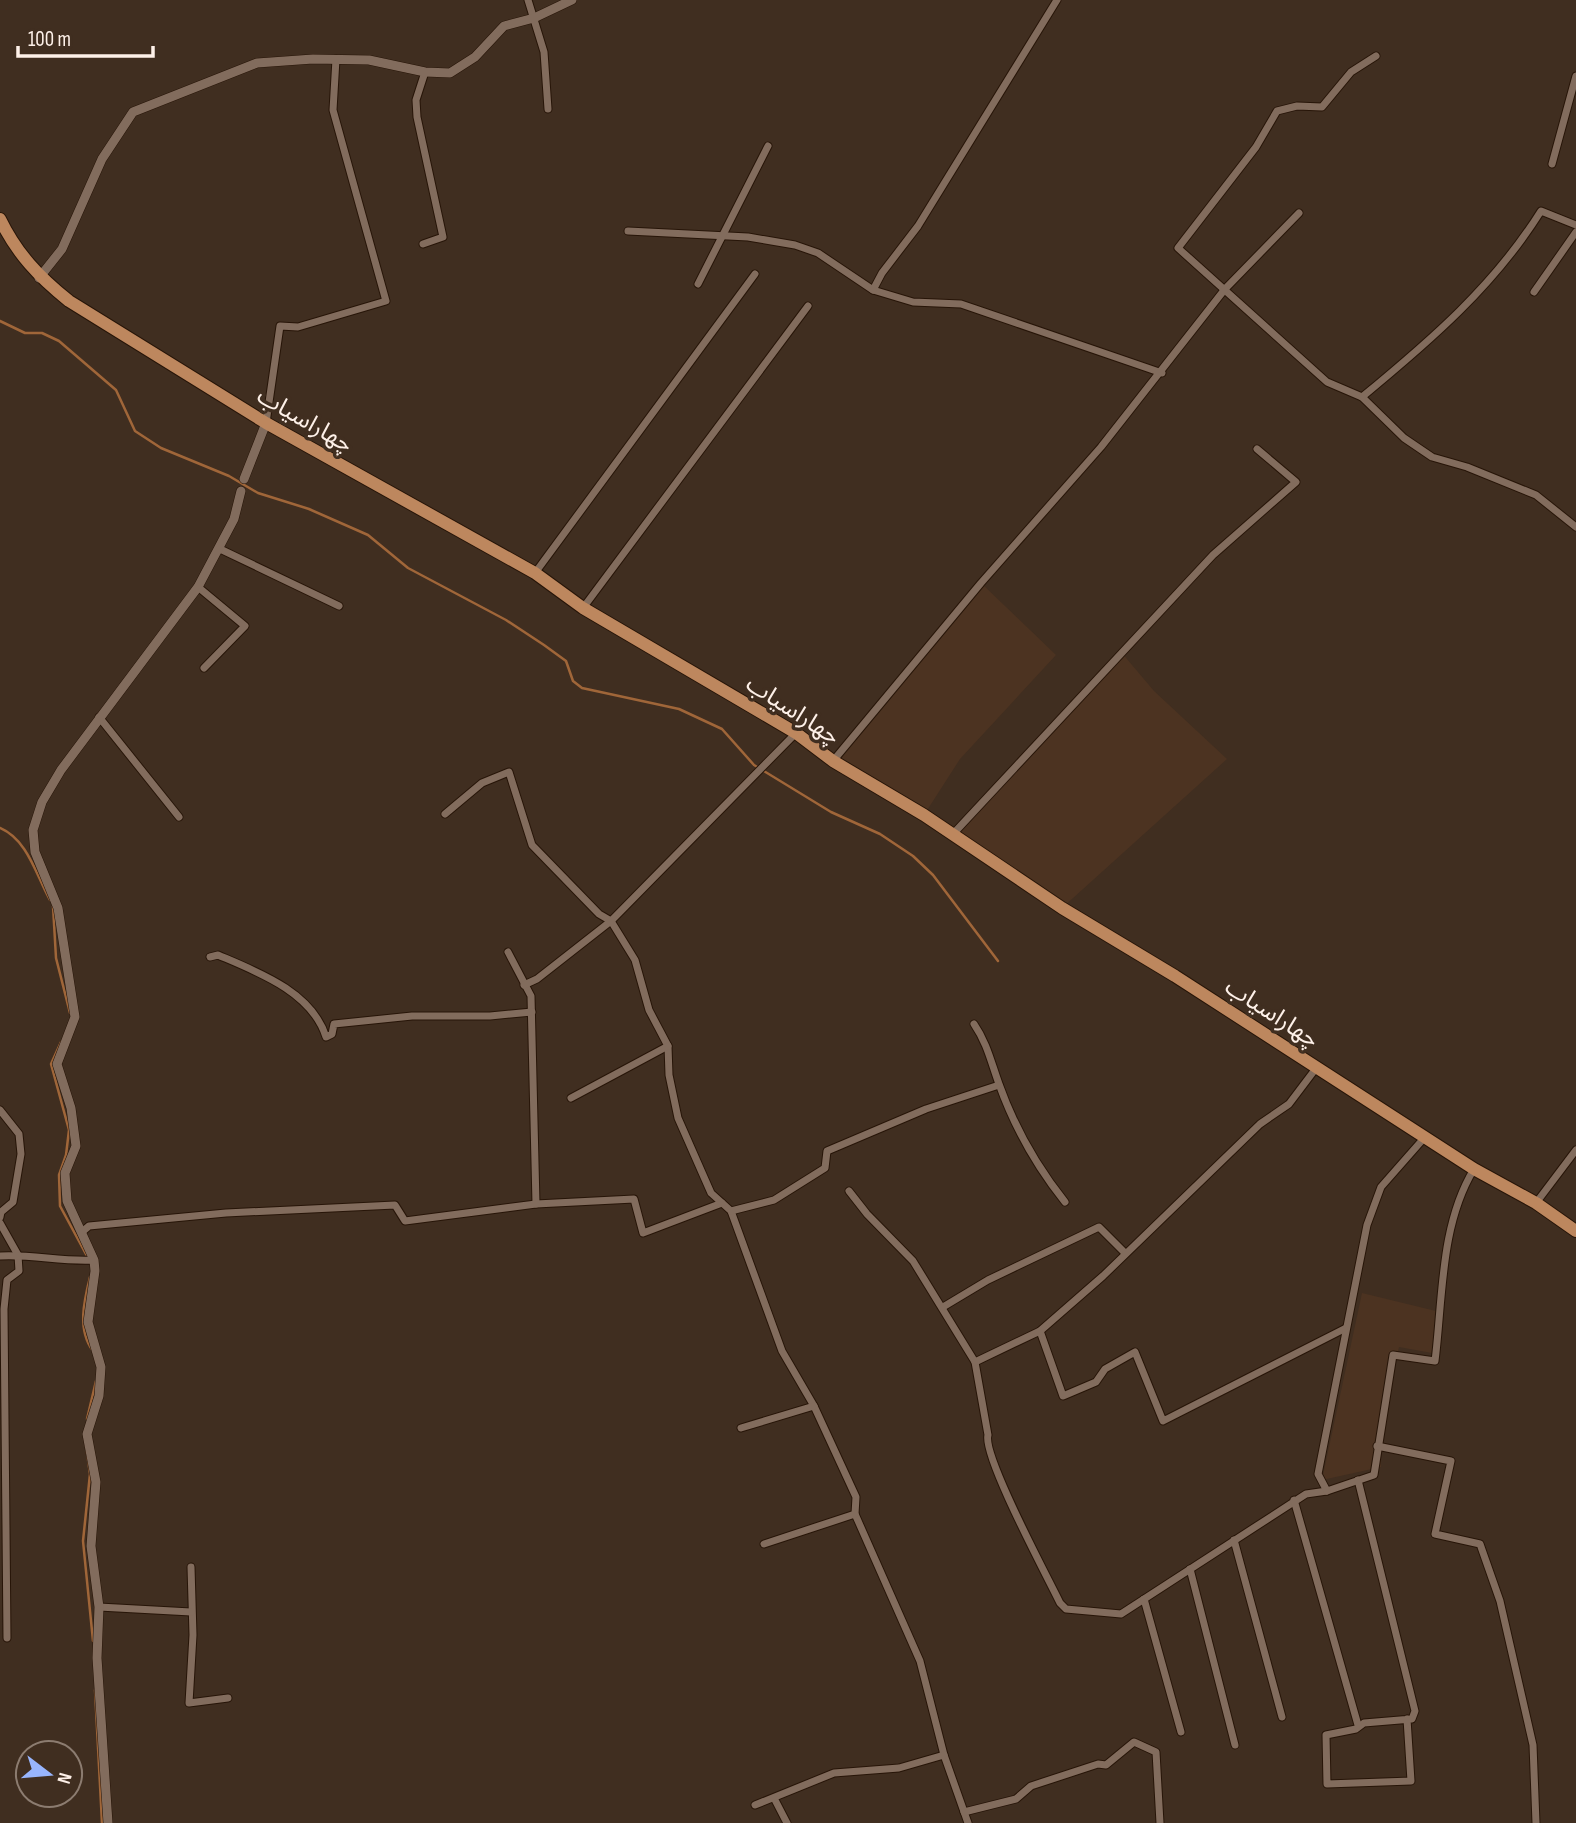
<svg xmlns="http://www.w3.org/2000/svg" width="1576" height="1823" font-family="'Sofia Sans Condensed','Noto Sans Arabic',sans-serif">
<style>
.built{fill:#4c3321}
.lines{fill:none;stroke-linecap:round;stroke-linejoin:round}
.stream{stroke:#a06639;stroke-width:2.5}
.minor-casing{stroke:#271508;stroke-width:9}
.tertiary-casing{stroke:#271508;stroke-width:10}
.trunk-casing{stroke:#271508;stroke-width:14}
.minor{stroke:#826c5d;stroke-width:7}
.tertiary{stroke:#826c5d;stroke-width:9}
.trunk{stroke:#bd875e;stroke-width:12}
.labels{text-anchor:middle;dominant-baseline:central;stroke-width:7;stroke-linejoin:round;paint-order:stroke}
.street-label{font-size:24px;fill:#fef1e9;stroke:#402e20}
</style>
<rect width="100%" height="100%" fill="#402e20"/>
<g class="built">
<path d="M 981,583 L 1056,655 L 960,759 L 924,815 L 833,761 Z"/>
<path d="M 1121,652 L 1154,691 L 1227,759 L 1062,908 L 953,834 Z"/>
<path d="M 1362,1293 L 1440,1312 L 1432,1353 L 1399,1347 L 1380,1433 L 1381,1467 L 1322,1480 Z"/>
</g>
<g class="lines">
<g class="stream">
<path d="M 0,321 L 25,333 L 42,333 L 59,341 L 116,390 L 135,431 L 161,448 L 229,476 L 258,493 L 309,509 L 368,535 L 408,568 L 506,620 L 544,645 L 566,661 L 573,681 L 582,688 L 679,709 L 722,729 L 754,765 L 831,812 L 880,834 L 913,856 L 933,875 L 998,961"/>
<path d="M 0,828 C 28,840 36,875 50,900"/>
<path d="M 53,906 L 56,958 L 70,1013"/>
<path d="M 61,1042 L 51,1064 L 69,1130 L 66,1155 L 59,1175 L 60,1206 L 87,1256"/>
<path d="M 90,1277 C 84,1301 77,1330 93,1351"/>
<path d="M 87,1419 L 96,1381"/>
<path d="M 85,1439 L 90,1474 L 83,1541 L 93,1641"/>
<path d="M 95,1690 L 102,1823"/>
</g>
<g class="minor-casing">
<g id="minor">
<path d="M 528,0 L 544,52 L 548,109"/>
<path d="M 1376,56 L 1351,72 L 1322,107 L 1297,106 L 1277,111 L 1256,147 L 1178,248 L 1327,382 L 1362,397 L 1404,438 L 1432,457 L 1467,467 L 1536,495 L 1576,527"/>
<path d="M 1552,164 L 1576,76"/>
<path d="M 628,231 L 748,237 L 795,245 L 818,253 L 873,290 L 913,302 L 961,304 L 1162,373"/>
<path d="M 423,244 L 443,237 L 417,117 L 416,100 L 425,72"/>
<path d="M 698,284 L 768,146"/>
<path d="M 873,290 L 882,273 L 918,226 L 1057,0"/>
<path d="M 1534,292 L 1576,232"/>
<path d="M 1362,397 C 1430,341 1494,286 1541,211 L 1576,225"/>
<path d="M 266,423 L 280,326 L 298,327 L 386,301 L 333,110 L 336,59"/>
<path d="M 220,549 L 339,606"/>
<path d="M 535,573 L 755,274"/>
<path d="M 198,587 L 245,626 L 204,668"/>
<path d="M 583,608 L 808,306"/>
<path d="M 99,717 L 179,817"/>
<path d="M 833,761 L 981,583 L 1101,447 L 1225,289 L 1299,213"/>
<path d="M 445,814 L 482,783 L 509,772 L 532,845 L 599,914 L 611,921 L 635,960 L 649,1010 L 668,1046 L 669,1075 L 678,1118 L 711,1193 L 731,1211 L 782,1351 L 814,1406 L 856,1497 L 855,1514 L 920,1661 L 944,1755 L 968,1823"/>
<path d="M 953,834 L 1213,555 L 1296,482 L 1257,449"/>
<path d="M 508,952 L 531,996 L 536,1204"/>
<path d="M 210,957 L 218,955 C 258,972 312,992 326,1037 L 332,1034 L 334,1024 L 412,1016 L 490,1016 L 532,1012"/>
<path d="M 524,985 L 537,979 L 611,921 L 796,733"/>
<path d="M 974,1024 C 987,1043 991,1062 999,1084 C 1014,1126 1037,1167 1065,1202"/>
<path d="M 571,1098 L 668,1046"/>
<path d="M 0,1110 L 19,1134 L 21,1154 L 13,1202 L 1,1212 L 0,1217"/>
<path d="M 849,1191 L 867,1214 L 913,1261 L 975,1362 L 988,1435 C 982,1455 1047,1576 1060,1603 L 1066,1609 L 1121,1614 L 1306,1494 L 1327,1491 L 1374,1475 L 1393,1355 L 1435,1361 C 1443,1297 1440,1225 1474,1169"/>
<path d="M 1536,1203 L 1576,1150"/>
<path d="M 731,1211 L 774,1200 L 825,1168 L 827,1151 L 926,1109 L 999,1085"/>
<path d="M 0,1223 L 18,1255 L 19,1271 L 7,1280 L 4,1309 L 7,1638"/>
<path d="M 82,1232 L 89,1226 L 226,1213 L 395,1205 L 405,1221 L 536,1204 L 634,1199 L 643,1233 L 722,1203"/>
<path d="M 0,1256 C 32,1254 62,1262 94,1260"/>
<path d="M 943,1307 L 988,1280 L 1099,1227 L 1125,1253"/>
<path d="M 1040,1331 L 1063,1396 L 1096,1382 L 1105,1369 L 1135,1352 L 1163,1421 L 1346,1328"/>
<path d="M 975,1362 L 1040,1331 L 1103,1276 L 1260,1124 L 1289,1104 L 1317,1067"/>
<path d="M 741,1428 L 814,1406"/>
<path d="M 1377,1446 L 1451,1461 L 1435,1534 L 1480,1544 L 1500,1601 L 1533,1745 L 1536,1823"/>
<path d="M 1358,1480 L 1415,1711 L 1412,1719 L 1364,1723 L 1356,1729 L 1326,1735 L 1327,1784 L 1411,1781 L 1407,1719"/>
<path d="M 1327,1491 L 1318,1474 L 1367,1225 L 1381,1187 L 1425,1137"/>
<path d="M 1294,1500 L 1358,1725"/>
<path d="M 1234,1540 L 1282,1717"/>
<path d="M 764,1544 L 855,1514"/>
<path d="M 191,1567 L 193,1635 L 189,1703 L 228,1698"/>
<path d="M 1190,1569 L 1235,1745"/>
<path d="M 1144,1599 L 1181,1732"/>
<path d="M 99,1607 L 191,1612"/>
<path d="M 774,1798 L 787,1823"/>
<path d="M 755,1805 L 834,1773 L 899,1768 L 944,1755"/>
<path d="M 964,1812 L 1016,1799 L 1031,1786 L 1098,1764 L 1106,1765 L 1134,1742 L 1156,1752 L 1160,1823"/>
</g>
</g>
<g class="tertiary-casing">
<g id="tertiary">
<path d="M 39,278 L 62,249 L 102,159 L 133,112 L 257,63 L 313,59 L 369,60 L 425,72 L 450,73 L 475,57 L 504,26 L 534,18 L 572,0"/>
<path d="M 244,479 L 266,423"/>
<path d="M 108,1823 L 97,1658 L 99,1607 L 91,1546 L 96,1482 L 87,1434 L 99,1396 L 101,1367 L 88,1322 L 95,1271 L 94,1260 L 67,1201 L 65,1173 L 76,1146 L 71,1108 L 57,1064 L 75,1017 L 58,908 L 35,852 L 33,830 L 42,802 L 61,770 L 198,587 L 234,519 L 241,491"/>
</g>
</g>
<g class="trunk-casing">
<path id="trunk" d="M 0,219 C 17,254 39,277 69,301 L 266,423 L 535,573 L 583,608 L 796,733 L 833,761 L 924,815 L 1062,908 L 1175,976 L 1474,1169 L 1536,1203 L 1576,1231"/>
</g>
<use href="#minor" class="minor"/>
<use href="#tertiary" class="tertiary"/>
<use href="#trunk" class="trunk"/>
</g>
<g class="labels">
<g class="street-label">
<text transform="translate(305 420) rotate(30)">چهاراسیاب</text>
<text transform="translate(793 710) rotate(33)">چهاراسیاب</text>
<text transform="translate(1272 1013) rotate(33)">چهاراسیاب</text>
</g>
</g>
<g transform="translate(49 1774) rotate(106)"><circle r="33" fill="#402e20" stroke="#8c7c70" stroke-width="2"/>
<path d="M0-5L12 26L0 18L-12 26Z" fill="#98b5fd"/>
<text y="-10" font-size="19" font-weight="bold" text-anchor="middle" fill="#fef1e9">N</text>
</g>
<path d="M18 46v10h135v-10" fill="none" stroke="#fef1e9" stroke-width="3.5"/>
<text x="28" y="46" font-size="21" fill="#fef1e9" stroke="#402e20" stroke-width="5" paint-order="stroke">100 m</text>
</svg>
